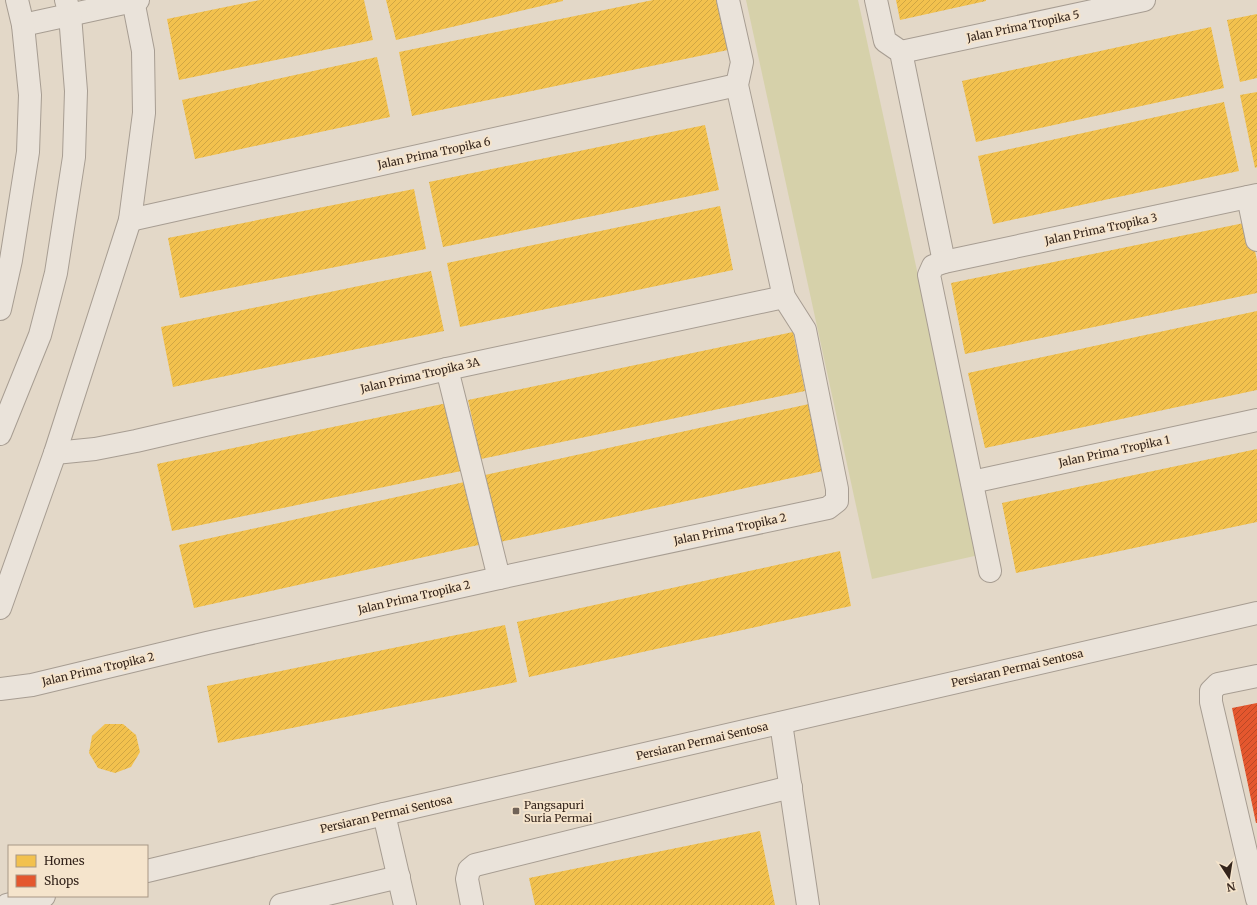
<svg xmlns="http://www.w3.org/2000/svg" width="1257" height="905" font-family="Merriweather,serif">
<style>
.green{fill:#d6d1aa}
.homes{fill:url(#homes-hatch)}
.shops{fill:url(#shops-hatch)}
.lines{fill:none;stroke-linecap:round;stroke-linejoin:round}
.minor-casing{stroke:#a79d92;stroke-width:24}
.minor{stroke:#eae3da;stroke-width:22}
.poi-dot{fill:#716358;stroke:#f5e4cc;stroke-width:1.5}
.labels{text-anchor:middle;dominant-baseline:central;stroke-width:4;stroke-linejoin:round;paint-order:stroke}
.street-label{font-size:11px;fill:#34241b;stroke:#f5e4cc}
.poi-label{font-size:11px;fill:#34241b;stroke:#f5e4cc;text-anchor:start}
</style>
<defs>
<pattern id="homes-hatch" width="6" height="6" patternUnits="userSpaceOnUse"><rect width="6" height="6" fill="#f2c14e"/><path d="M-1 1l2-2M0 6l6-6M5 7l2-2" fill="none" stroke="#d0a644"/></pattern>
<pattern id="shops-hatch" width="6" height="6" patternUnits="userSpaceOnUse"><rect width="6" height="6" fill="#e4572e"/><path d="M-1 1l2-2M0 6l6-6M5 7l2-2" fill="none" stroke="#ba4826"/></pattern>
</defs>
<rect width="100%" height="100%" fill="#e3d8c8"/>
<path class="green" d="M 746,0 L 858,0 L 979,555 L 872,579 Z"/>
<g class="homes">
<path d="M 260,0 L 364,0 L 373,40 L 179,80 L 167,19 Z"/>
<path d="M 386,0 L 563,0 L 563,1 L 396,40 Z"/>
<path d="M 653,0 L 717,0 L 728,50 L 412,116 L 399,52 Z"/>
<path d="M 896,0 L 986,0 L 986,1 L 900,20 Z"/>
<path d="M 1257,14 L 1257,78 L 1240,82 L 1227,20 Z"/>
<path d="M 1211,27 L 1224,88 L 976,142 L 962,81 Z"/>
<path d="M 377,57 L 390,117 L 195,159 L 182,100 Z"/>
<path d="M 1257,92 L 1257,167 L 1255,168 L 1240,95 Z"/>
<path d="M 1224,102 L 1239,171 L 993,224 L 978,156 Z"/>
<path d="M 705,125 L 719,190 L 443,247 L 429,182 Z"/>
<path d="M 414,189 L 426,249 L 180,298 L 168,238 Z"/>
<path d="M 720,206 L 733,270 L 460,327 L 447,263 Z"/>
<path d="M 1249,222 L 1257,261 L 1257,293 L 965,354 L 951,283 Z"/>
<path d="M 431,271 L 444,331 L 173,387 L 161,327 Z"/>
<path d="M 1257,311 L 1257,390 L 985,448 L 968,373 Z"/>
<path d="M 793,332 L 805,391 L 481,459 L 468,400 Z"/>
<path d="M 452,402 L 466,470 L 172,531 L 157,464 Z"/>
<path d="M 809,404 L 823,471 L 500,542 L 485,475 Z"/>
<path d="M 1257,449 L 1257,522 L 1016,573 L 1002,503 Z"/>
<path d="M 469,481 L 483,544 L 194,608 L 179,545 Z"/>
<path d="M 840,551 L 851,606 L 529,677 L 517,622 Z"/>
<path d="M 505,625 L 517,682 L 218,743 L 207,686 Z"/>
<path d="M 105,724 L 123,724 L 136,735 L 140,752 L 131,767 L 115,773 L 98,768 L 89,753 L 92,736 Z"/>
<path d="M 760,831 L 775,905 L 535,905 L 529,878 Z"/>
</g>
<path class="shops" d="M 1257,703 L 1257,823 L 1256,823 L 1232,708 Z"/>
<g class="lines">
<g class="minor-casing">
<g id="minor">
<path d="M 876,0 L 885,41 L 901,52 L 944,262"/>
<path d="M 23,25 L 138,0"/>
<path d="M 901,52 L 1144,0"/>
<path d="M 1248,197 L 1257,240"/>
<path d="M 130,220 L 737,85"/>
<path d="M 0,309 L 11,260 L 28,152 L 30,95 L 23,25 L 17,0"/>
<path d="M 447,369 L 499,578"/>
<path d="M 0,434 L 40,335 L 56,273 L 74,157 L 76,91 L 70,15 L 66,0"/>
<path d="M 55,453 L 95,449 L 136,441 L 447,369 L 784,297"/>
<path d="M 972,482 L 1257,420"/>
<path d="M 990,571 L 929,275 L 933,266 L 944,262 L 1257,195"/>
<path d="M 0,608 L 55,453 L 130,220 L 144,113 L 143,51 L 133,0"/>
<path d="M 1257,676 L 1218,684 L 1211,691 L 1211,702 L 1257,899"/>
<path d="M 0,689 L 32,685 L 207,643 L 499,578 L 828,508 L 837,501 L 837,489 L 805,330 L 784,297 L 737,85 L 742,62 L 728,0"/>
<path d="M 781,723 L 808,905"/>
<path d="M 384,814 L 405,905"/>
<path d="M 147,871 L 384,814 L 1257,613"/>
<path d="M 7,905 L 44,896"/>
<path d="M 281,905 L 399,877"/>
<path d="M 472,905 L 467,879 L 469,870 L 475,865 L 791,787"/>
</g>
</g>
<use href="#minor" class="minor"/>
</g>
<rect class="poi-dot" x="512" y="807" width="8" height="8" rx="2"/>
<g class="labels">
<g class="street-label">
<text transform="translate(1023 26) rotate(-12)">Jalan Prima Tropika 5</text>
<text transform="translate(434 153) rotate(-12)">Jalan Prima Tropika 6</text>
<text transform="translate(1101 229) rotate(-12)">Jalan Prima Tropika 3</text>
<text transform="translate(420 375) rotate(-13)">Jalan Prima Tropika 3A</text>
<text transform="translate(1114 451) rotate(-12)">Jalan Prima Tropika 1</text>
<text transform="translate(730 529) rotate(-12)">Jalan Prima Tropika 2</text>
<text transform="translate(414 597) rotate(-13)">Jalan Prima Tropika 2</text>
<text transform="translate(1017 668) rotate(-13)">Persiaran Permai Sentosa</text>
<text transform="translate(98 669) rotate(-13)">Jalan Prima Tropika 2</text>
<text transform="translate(702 741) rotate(-13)">Persiaran Permai Sentosa</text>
<text transform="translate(386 814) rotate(-13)">Persiaran Permai Sentosa</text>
</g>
<g class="poi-label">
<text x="524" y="805">Pangsapuri<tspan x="524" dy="13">Suria Permai</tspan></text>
</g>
</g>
<rect x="8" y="845" width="140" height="52" fill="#f5e4cc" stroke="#a89785"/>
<rect x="16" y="855" width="20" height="12" fill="#f2c14e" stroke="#a89785"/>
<text x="44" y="865" font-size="12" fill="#34241b">Homes</text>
<rect x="16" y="875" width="20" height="12" fill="#e4572e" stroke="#a89785"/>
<text x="44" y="885" font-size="12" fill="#34241b">Shops</text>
<g transform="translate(1229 877) rotate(168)" stroke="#f5e4cc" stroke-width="3" paint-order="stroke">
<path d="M0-3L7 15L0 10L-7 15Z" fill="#34241b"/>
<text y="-6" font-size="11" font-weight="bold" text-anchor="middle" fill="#34241b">N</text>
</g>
</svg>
